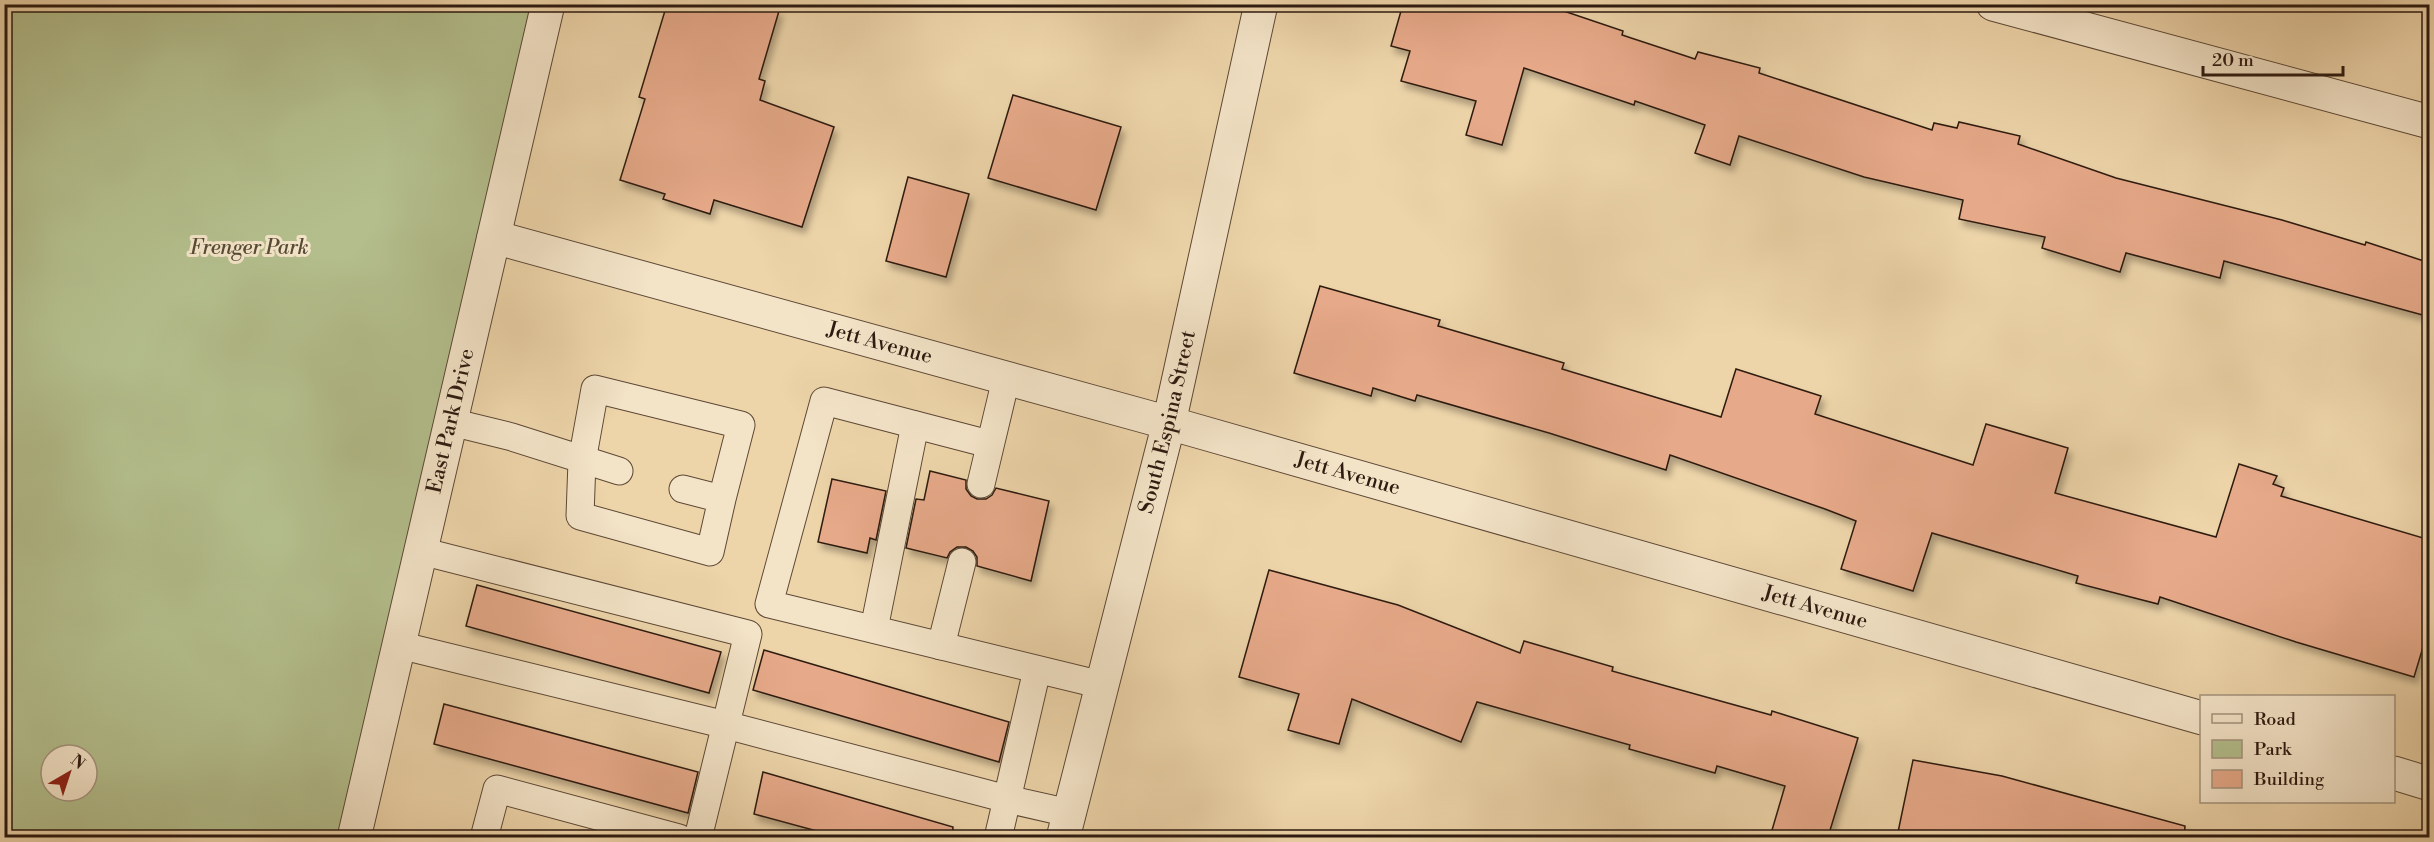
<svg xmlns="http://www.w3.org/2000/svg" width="2434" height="842" font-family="'Libre Bodoni',serif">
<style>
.green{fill:#b3be8c;stroke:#706c4e;stroke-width:1.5;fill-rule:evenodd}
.building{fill:#e6a989;stroke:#2d1a10;stroke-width:1.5;filter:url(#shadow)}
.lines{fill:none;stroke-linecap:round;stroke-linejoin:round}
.service-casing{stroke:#5d4836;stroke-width:29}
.minor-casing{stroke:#5d4836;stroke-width:35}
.tertiary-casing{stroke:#5d4836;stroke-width:35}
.service{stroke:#f3e3c7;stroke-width:27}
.minor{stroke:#f3e3c7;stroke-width:33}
.tertiary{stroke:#f3e3c7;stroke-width:33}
.labels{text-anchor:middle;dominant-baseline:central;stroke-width:6;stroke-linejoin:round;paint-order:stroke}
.park-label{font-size:21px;font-style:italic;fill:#554b35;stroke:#f3e3c7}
.street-label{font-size:21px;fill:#2d1a10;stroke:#f3e3c7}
</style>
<defs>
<filter id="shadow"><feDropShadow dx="3.5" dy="6" stdDeviation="3" flood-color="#0004"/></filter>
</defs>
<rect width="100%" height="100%" fill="#edd4a9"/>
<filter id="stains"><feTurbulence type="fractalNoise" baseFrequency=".00333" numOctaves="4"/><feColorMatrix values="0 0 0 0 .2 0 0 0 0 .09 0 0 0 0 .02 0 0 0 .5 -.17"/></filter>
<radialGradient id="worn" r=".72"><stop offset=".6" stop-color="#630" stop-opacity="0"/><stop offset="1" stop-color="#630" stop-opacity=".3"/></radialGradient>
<path class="green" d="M 5,5 L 557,5 L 359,837 L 5,838 ZM 51,755 L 87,755 L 87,791 L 51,791 Z"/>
<g class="building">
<path d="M 667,4 L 756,4 L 779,11 L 759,79 L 765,81 L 760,100 L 834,127 L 802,227 L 714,200 L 710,214 L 663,199 L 665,194 L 620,180 L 645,99 L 639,97 Z"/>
<path d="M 1403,4 L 1543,4 L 1623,31 L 1622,35 L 1695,59 L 1698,52 L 1760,68 L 1759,73 L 1932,130 L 1934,123 L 1957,128 L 1959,122 L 2020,136 L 2018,144 L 2116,178 L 2282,220 L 2365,245 L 2366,242 L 2430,263 L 2430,317 L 2224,261 L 2220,278 L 2126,253 L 2120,272 L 2042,248 L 2045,237 L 1959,219 L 1963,200 L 1864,177 L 1739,136 L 1730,165 L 1695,153 L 1705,125 L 1635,101 L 1634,105 L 1524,68 L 1502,145 L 1466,135 L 1476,101 L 1401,81 L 1410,51 L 1391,46 Z"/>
<path d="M 1013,95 L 1121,127 L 1096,210 L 988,178 Z"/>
<path d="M 908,177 L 969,194 L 946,277 L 886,261 Z"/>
<path d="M 1320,286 L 1440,320 L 1438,326 L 1564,363 L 1562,369 L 1721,417 L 1736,369 L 1821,396 L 1815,414 L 1973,465 L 1986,424 L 2068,448 L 2055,493 L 2216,537 L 2239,464 L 2277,476 L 2273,484 L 2284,488 L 2281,496 L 2430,540 L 2430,624 L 2414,677 L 2296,642 L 2160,597 L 2158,604 L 2076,583 L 2078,576 L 1932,533 L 1913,591 L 1841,569 L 1856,521 L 1825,509 L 1670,455 L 1666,470 L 1549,433 L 1417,395 L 1415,401 L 1373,388 L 1371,396 L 1294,373 Z"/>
<path d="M 930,471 L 966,480 L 966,489 L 971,496 L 977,499 L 986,499 L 992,495 L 996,488 L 1049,501 L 1031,581 L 977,566 L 977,557 L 973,551 L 966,547 L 957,547 L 950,552 L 947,558 L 906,548 L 916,499 L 924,500 Z"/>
<path d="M 832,479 L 886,491 L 876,540 L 870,538 L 867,553 L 818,542 Z"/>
<path d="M 1269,570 L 1398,605 L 1520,653 L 1524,641 L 1613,667 L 1612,671 L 1771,715 L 1772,711 L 1858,738 L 1828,837 L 1770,837 L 1785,786 L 1717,766 L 1715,773 L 1629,749 L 1630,745 L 1477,702 L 1461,742 L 1352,699 L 1339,744 L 1288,730 L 1299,694 L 1239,677 Z"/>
<path d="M 477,585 L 721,652 L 709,693 L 466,626 Z"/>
<path d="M 764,650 L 1009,722 L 999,762 L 753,690 Z"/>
<path d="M 444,704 L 698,772 L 688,813 L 434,744 Z"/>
<path d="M 1913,760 L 2002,776 L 2185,826 L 2184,837 L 1897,837 Z"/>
<path d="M 763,772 L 953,827 L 952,837 L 839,837 L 754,814 Z"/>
</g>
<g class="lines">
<g class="service-casing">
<g id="service">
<path d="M 451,422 L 512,437 L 619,471"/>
<path d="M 989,444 L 824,401 L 769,604 L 1102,685"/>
<path d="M 981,484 L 1006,379"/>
<path d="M 683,489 L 722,499 L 741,425 L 595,389 L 582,461 L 580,516 L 710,552 L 722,499"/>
<path d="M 421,551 L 748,634 L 698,838"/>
<path d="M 874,629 L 915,425"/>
<path d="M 399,645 L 726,725 L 1007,799 L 1069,813"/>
<path d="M 941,646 L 962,562"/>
<path d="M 484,838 L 497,789 L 679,838"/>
<path d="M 998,838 L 1037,670"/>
</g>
</g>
<g class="minor-casing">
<g id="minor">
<path d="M 1993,4 L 2430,122"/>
<path id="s1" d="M 494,237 L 1169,423 L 2202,718"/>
<path d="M 2394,773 L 2430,784"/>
<path id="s2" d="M 354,838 L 548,4"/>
</g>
</g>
<g class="tertiary-casing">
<g id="tertiary">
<path id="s3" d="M 1063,838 L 1169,423 L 1261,4"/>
</g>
</g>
<use href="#service" class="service"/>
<use href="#minor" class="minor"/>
<use href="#tertiary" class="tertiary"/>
</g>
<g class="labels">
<g class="park-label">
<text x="249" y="248">Frenger Park</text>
</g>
<g class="street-label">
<text stroke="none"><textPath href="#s1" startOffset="400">Jett Avenue</textPath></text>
<text stroke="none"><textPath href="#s2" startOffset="428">East Park Drive</textPath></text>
<text stroke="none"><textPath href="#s3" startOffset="429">South Espina Street</textPath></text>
<text stroke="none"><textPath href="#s1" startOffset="886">Jett Avenue</textPath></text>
<text stroke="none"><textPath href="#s1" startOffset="1372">Jett Avenue</textPath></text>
</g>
</g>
<rect width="2434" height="842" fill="none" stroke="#edd4a9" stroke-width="24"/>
<rect x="6" y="6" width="2422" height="830" fill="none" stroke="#2d1a10" stroke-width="3"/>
<rect x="12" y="12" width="2410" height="818" fill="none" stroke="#2d1a10" stroke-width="1.5"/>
<rect x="2200" y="695" width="195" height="108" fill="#f3e3c7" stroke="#a4937e" stroke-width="1.5"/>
<rect x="2212" y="714" width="30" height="9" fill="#f3e3c7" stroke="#a4937e" stroke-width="1.5"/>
<text x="2254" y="725" font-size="18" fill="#2d1a10">Road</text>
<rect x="2212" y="740" width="30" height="18" fill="#b3be8c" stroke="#a4937e" stroke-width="1.5"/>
<text x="2254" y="755" font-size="18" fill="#2d1a10">Park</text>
<rect x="2212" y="770" width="30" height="18" fill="#e6a989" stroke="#a4937e" stroke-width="1.5"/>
<text x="2254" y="785" font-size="18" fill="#2d1a10">Building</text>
<g transform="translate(69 773) rotate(39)"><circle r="28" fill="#f3e3c7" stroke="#a4937e" stroke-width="1.5"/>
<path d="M0-4.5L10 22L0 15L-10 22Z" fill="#8f2418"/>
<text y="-9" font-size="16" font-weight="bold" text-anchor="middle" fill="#2d1a10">N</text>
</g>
<path d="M2203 66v9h140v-9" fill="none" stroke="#2d1a10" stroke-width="3"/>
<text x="2212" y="66" font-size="18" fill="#2d1a10" stroke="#f3e3c7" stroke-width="4.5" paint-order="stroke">20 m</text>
<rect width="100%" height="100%" filter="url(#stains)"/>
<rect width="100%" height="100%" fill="url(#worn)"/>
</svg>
